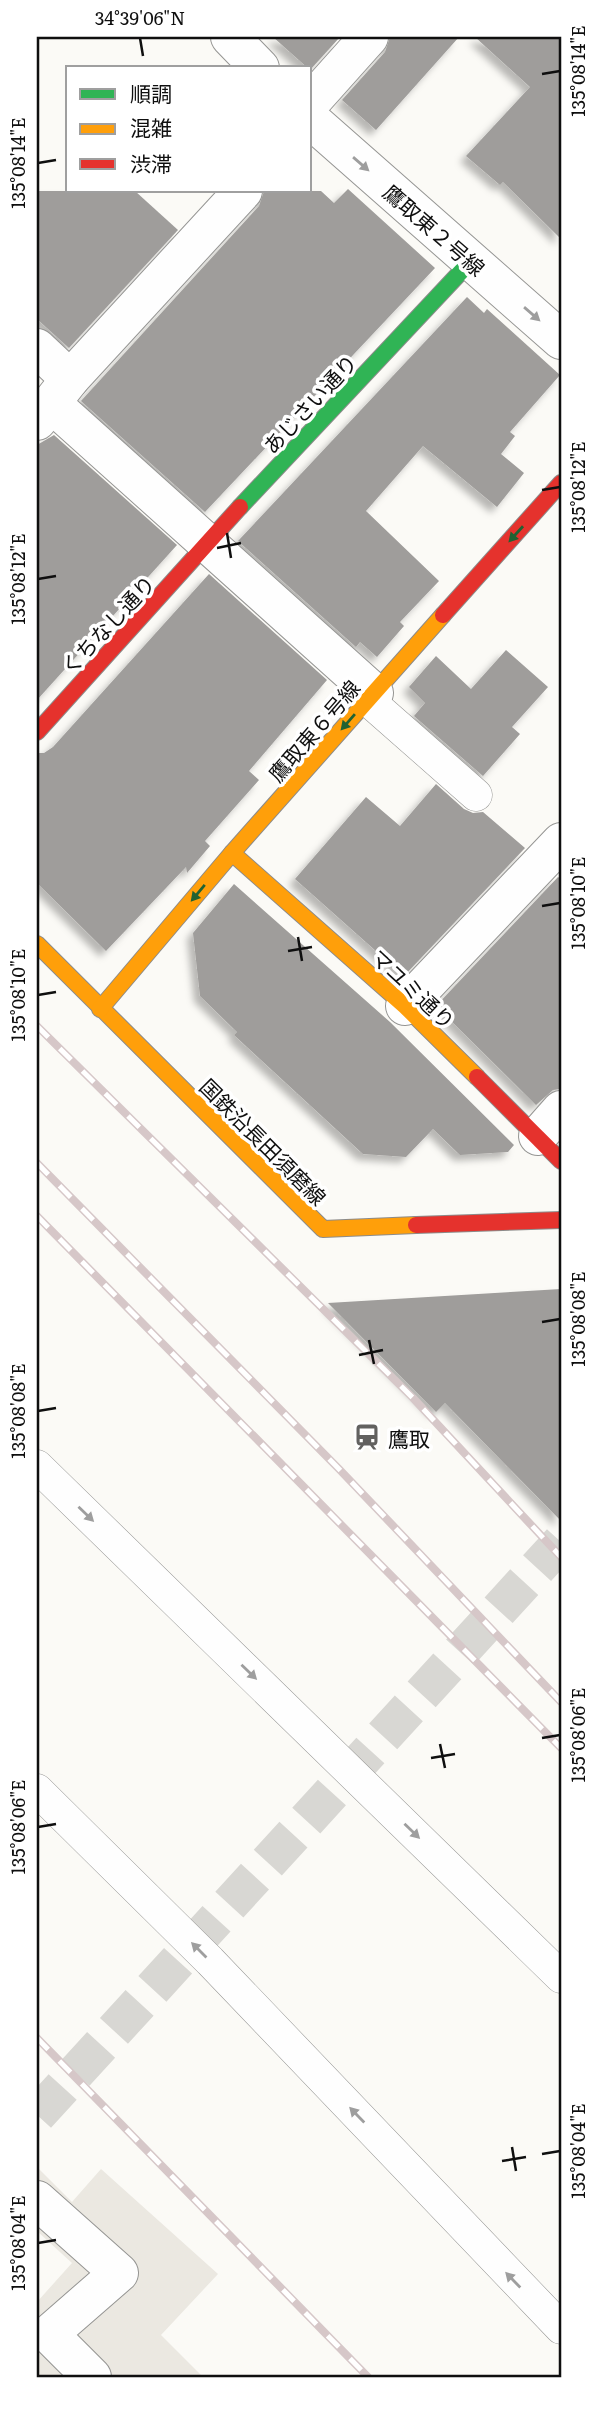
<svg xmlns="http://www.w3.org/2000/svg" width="598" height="2414" font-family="Literata,'Noto Sans JP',serif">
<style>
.plaza{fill:#ebe8e1}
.building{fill:#9f9d9b;filter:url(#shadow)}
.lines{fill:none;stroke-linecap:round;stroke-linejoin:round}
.street-tunnel{stroke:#d8d7d3;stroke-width:38;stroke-dasharray:38 19;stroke-linecap:butt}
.lane-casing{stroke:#959593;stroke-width:33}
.street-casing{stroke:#959593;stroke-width:40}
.fast-casing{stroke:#8c8b8a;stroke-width:18}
.slow-casing{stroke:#8c8b8a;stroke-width:18}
.jam-casing{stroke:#8c8b8a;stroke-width:18}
.lane{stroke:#fefefe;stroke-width:32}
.street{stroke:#fefefe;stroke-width:38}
.fast{stroke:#30b455;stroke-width:16}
.slow{stroke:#ff9f0a;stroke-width:16}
.jam{stroke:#e5322d;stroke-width:16}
.rail-casing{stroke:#d6c7c8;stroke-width:8}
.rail{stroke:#fff;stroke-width:5;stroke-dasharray:16;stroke-linecap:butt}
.oneway{fill:#9e9e9e}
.oneway2{fill:#206232}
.ticks{fill:none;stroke:#0f0f0f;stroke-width:2.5}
.labels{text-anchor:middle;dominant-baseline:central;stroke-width:7;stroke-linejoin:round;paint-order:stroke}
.street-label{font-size:21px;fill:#0f0f0f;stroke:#fff}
.poi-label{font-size:21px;fill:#0f0f0f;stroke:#fff;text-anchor:start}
.neatline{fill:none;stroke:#0f0f0f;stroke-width:2.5}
.ticks-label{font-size:18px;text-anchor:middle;fill:#0f0f0f}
</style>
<defs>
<filter id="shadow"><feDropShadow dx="-6" dy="6" stdDeviation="3.5" flood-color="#0004"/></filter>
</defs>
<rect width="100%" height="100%" fill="#fbfaf6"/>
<path class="plaza" d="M 37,2167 L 72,2202 L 101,2169 L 218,2274 L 161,2335 L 203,2377 L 37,2377 L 37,2302 L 72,2263 L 37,2231 Z"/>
<g class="building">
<path d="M 273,37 L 340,37 L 310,70 Z"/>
<path d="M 390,37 L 459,37 L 376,130 L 342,100 L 385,52 Z"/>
<path d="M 475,37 L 561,37 L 561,239 L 503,182 L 500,185 L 466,156 L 530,87 Z"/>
<path d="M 348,189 L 435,268 L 205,512 L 81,401 L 259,206 L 264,191 L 321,191 L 334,203 Z"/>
<path d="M 37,191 L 135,191 L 178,230 L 69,348 L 37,319 Z"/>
<path d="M 467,297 L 484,313 L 487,309 L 560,375 L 510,432 L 515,436 L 501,454 L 524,473 L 497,507 L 423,446 L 366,511 L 439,581 L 400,622 L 404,626 L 377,657 L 360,642 L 356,647 L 238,541 Z"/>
<path d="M 54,435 L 177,545 L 37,700 L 37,445 Z"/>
<path d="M 209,574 L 327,680 L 249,771 L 259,780 L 205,841 L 210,846 L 187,873 L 186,867 L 106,951 L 37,883 L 37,753 L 44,753 L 53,747 Z"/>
<path d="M 506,650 L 548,687 L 512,727 L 520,734 L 483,776 L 414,716 L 425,703 L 409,687 L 436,656 L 471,689 Z"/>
<path d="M 436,784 L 464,809 L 473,813 L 483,812 L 525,848 L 404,976 L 295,879 L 366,797 L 400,826 Z"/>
<path d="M 558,877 L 561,879 L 561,1089 L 553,1090 L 536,1105 L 436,1006 Z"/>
<path d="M 234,884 L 390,1022 L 514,1145 L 508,1152 L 460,1155 L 433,1129 L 406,1157 L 363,1154 L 234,1035 L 237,1032 L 200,996 L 193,933 Z"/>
<path d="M 561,1289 L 561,1521 L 445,1403 L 436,1412 L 328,1303 Z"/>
</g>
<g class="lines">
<path class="street-tunnel" d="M 37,2115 L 561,1542"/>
<g class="lane-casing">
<g id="lane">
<path d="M 368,700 L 476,795"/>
<path d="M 37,1466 L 561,1977"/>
<path d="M 37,1790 L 210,1961 L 561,2328"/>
</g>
</g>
<g class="street-casing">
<g id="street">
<path d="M 230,37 L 260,68"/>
<path d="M 310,103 L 369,37"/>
<path d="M 310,119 L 561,340"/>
<path d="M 37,348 L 70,379"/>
<path d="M 52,404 L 374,693"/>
<path d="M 37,421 L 70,379 L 243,191"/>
<path d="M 405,1006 L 561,842"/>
<path d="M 538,1136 L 561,1110"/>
<path d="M 37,2200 L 119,2273 L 49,2334 L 92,2377"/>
</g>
</g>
<g class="fast-casing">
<path id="fast" d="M 240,507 L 471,261"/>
</g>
<g class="slow-casing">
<g id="slow">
<path d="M 232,853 L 405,1006 L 477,1077"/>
<path d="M 37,944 L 323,1229 L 416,1225"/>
<path d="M 100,1009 L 232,853 L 443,615"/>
</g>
</g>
<g class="jam-casing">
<g id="jam">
<path d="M 443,615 L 561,483"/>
<path d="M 37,732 L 240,507"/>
<path d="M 477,1077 L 561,1161"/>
<path d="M 416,1225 L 561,1220"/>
</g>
</g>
<use href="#lane" class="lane"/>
<use href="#street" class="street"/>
<use href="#fast" class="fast"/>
<use href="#slow" class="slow"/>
<use href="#jam" class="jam"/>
<g class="rail-casing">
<g id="rail">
<path d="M 37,1026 L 413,1398 L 561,1557"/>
<path d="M 37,1163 L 339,1469 L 561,1702"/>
<path d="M 37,1216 L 561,1748"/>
<path d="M 37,2038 L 368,2377"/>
</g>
</g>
<use href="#rail" class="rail"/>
</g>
<defs><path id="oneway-solid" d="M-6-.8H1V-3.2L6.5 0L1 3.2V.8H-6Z" transform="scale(1.75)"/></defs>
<g class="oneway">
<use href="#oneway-solid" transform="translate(361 164) rotate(41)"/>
<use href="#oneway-solid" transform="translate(532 314) rotate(41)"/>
<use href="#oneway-solid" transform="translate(86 1514) rotate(44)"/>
<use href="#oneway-solid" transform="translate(249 1672) rotate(44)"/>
<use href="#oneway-solid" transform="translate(412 1831) rotate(44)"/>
<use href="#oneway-solid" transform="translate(199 1950) rotate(-135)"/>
<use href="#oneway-solid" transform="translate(357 2115) rotate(-134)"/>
<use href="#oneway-solid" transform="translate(513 2280) rotate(-134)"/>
</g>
<g class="oneway2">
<use href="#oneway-solid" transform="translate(516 534) rotate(132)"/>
<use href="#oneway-solid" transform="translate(348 722) rotate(131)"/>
<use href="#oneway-solid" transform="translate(198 893) rotate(130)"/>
</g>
<path class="ticks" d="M 140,38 L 143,56M 542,74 L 560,71M 38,163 L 56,160M 542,490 L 560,487M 227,533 L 231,558M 217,548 L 241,543M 38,579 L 56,576M 542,906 L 560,903M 298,937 L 302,961M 288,951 L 312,947M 38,995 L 56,992M 542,1322 L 560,1319M 369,1340 L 374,1364M 359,1355 L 383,1350M 38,1411 L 56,1408M 542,1738 L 560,1735M 440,1744 L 445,1768M 431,1758 L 455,1754M 38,1827 L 56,1824M 512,2147 L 516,2171M 542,2154 L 560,2151M 502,2161 L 526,2157M 38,2243 L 56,2240"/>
<defs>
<g id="station-bare" transform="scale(2.1)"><path d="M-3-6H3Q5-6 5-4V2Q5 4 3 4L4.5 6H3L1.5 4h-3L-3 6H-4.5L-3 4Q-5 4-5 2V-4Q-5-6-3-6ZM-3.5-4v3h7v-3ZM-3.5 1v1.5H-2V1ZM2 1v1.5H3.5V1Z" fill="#626160" stroke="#fff" stroke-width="2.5" paint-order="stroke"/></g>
</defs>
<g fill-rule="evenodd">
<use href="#station-bare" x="367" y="1437"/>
</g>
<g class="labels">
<g class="street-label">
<text transform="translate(435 229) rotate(41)">鷹取東２号線</text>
<text transform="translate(309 403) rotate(-47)">あじさい通り</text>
<text transform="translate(107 624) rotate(-47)">くちなし通り</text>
<text transform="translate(313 730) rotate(-49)">鷹取東６号線</text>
<text transform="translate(414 988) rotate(43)">マユミ通り</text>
<text transform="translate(264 1141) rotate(45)">国鉄沿長田須磨線</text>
</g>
<g class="poi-label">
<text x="388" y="1437">鷹取</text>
</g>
</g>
<rect width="598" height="2414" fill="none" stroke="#ffffff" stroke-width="77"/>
<rect x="66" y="66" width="245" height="126" fill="#ffffff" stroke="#9f9f9f" stroke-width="2"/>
<rect x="80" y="89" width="35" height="10" fill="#30b455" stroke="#9f9f9f" stroke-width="2"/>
<text x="130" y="102" font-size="21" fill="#0f0f0f">順調</text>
<rect x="80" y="124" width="35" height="10" fill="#ff9f0a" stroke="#9f9f9f" stroke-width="2"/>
<text x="130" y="136" font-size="21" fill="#0f0f0f">混雑</text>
<rect x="80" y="159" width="35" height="10" fill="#e5322d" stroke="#9f9f9f" stroke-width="2"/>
<text x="130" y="172" font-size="21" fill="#0f0f0f">渋滞</text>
<rect x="38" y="38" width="522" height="2338" class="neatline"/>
<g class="ticks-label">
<text x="140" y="25">34°39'06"N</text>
<text transform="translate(579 71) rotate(-90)" y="6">135°08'14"E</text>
<text transform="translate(19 163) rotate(-90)" y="6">135°08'14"E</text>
<text transform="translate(579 487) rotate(-90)" y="6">135°08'12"E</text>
<text transform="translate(19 579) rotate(-90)" y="6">135°08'12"E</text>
<text transform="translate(579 903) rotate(-90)" y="6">135°08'10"E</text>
<text transform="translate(19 995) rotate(-90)" y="6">135°08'10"E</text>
<text transform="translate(579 1319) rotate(-90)" y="6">135°08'08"E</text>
<text transform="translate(19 1411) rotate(-90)" y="6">135°08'08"E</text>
<text transform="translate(579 1735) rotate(-90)" y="6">135°08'06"E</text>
<text transform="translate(19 1827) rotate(-90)" y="6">135°08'06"E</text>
<text transform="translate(579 2151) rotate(-90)" y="6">135°08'04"E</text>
<text transform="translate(19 2243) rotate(-90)" y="6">135°08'04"E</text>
</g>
</svg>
